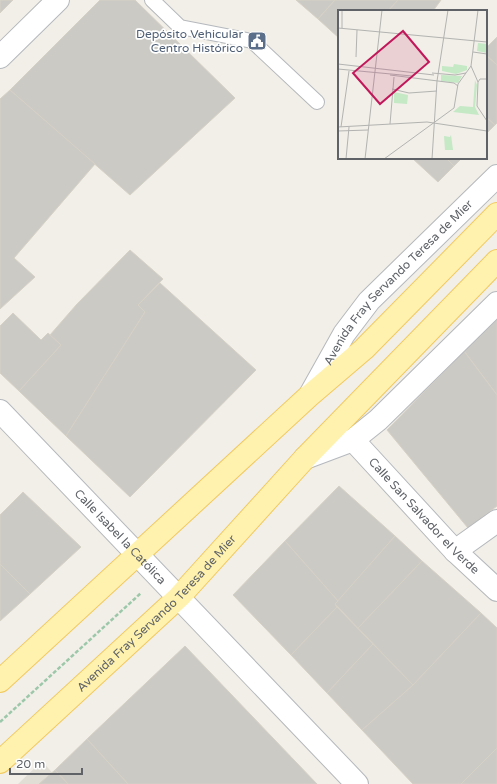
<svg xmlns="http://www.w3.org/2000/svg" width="497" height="784" font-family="'Varela Round',sans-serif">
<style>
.education{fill:#e1ded6}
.building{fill:#cccac5;stroke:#d6d1c6}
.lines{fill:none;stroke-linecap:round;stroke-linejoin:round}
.service-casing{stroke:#b5b8bc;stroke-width:16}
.minor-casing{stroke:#b5b8bc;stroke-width:24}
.tertiary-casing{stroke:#b5b8bc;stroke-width:24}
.primary-casing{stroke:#f2c960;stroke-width:24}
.path{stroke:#9cc7a9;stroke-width:2.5;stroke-dasharray:4 2;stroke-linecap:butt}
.service{stroke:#fff;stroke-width:14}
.minor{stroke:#fff;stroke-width:22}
.tertiary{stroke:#fff;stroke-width:22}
.primary{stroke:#fff2af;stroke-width:22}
.labels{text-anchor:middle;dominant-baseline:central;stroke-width:3.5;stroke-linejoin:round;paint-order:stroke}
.service-label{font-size:12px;fill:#4e5e75;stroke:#fff;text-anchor:end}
.street-label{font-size:12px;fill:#5f6368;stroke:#fff}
.inset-road{fill:none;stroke:#b3b3b1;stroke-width:1}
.view{fill:#c2185b;fill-opacity:0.15;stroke:#c2185b;stroke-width:2}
.inset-edge{fill:none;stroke:#5f6368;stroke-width:2}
</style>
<rect width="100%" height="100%" fill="#f1efe8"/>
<path class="education" d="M 42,761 L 62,784 L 18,784 Z"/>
<g class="building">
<path d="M 0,0 L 13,0 L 0,13 Z"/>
<path d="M 100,0 L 135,0 L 235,98 L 130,195 L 10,90 Z"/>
<path d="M 296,0 L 335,0 L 318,19 Z"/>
<path d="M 335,0 L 398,0 L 388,11 L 339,11 L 339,38 L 318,19 Z"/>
<path d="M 398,0 L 441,0 L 433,11 L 388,11 Z"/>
<path d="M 497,37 L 497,65 L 486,55 L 486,48 Z"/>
<path d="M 486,55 L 497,65 L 497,123 L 495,125 L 486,117 Z"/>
<path d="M 10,90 L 95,164 L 14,258 L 35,277 L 0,309 L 0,99 Z"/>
<path d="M 486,117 L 495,125 L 486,134 Z"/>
<path d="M 412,158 L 446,158 L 454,166 L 438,182 Z"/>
<path d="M 446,158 L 462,158 L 454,166 Z"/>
<path d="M 130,250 L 163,279 L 138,305 L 145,312 L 66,436 L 19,391 L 61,345 L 50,335 L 77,304 Z"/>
<path d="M 160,283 L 256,370 L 130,497 L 66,436 L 145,312 L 138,305 Z"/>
<path d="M 13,313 L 41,340 L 48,333 L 61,345 L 19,391 L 0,373 L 0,326 Z"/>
<path d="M 497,317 L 497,395 L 464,351 Z"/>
<path d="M 464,351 L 497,395 L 497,506 L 468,528 L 387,430 Z"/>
<path d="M 339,486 L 395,536 L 338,601 L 285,541 Z"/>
<path d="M 23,492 L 81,547 L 30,594 L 0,564 L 0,515 Z"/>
<path d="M 395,536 L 422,561 L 358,628 L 335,604 Z"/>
<path d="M 285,541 L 338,601 L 335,604 L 337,607 L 291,655 L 233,595 Z"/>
<path d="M 422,561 L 481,613 L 413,685 L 358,628 Z"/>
<path d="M 0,564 L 30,594 L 0,621 Z"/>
<path d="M 337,607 L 373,644 L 327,693 L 291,655 Z"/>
<path d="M 481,613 L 497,628 L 497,748 L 461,784 L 413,784 L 362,730 L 413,685 Z"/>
<path d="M 373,644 L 413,685 L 362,730 L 327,693 Z"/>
<path d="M 185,646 L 317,784 L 128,784 L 87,739 Z"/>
<path d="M 87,739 L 128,784 L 68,784 L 55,770 Z"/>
<path d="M 497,748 L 497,784 L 461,784 Z"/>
<path d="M 55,770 L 68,784 L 39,784 Z"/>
</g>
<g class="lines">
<g class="service-casing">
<path id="service" d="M 152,0 L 180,27 L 252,41 L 317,102"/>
</g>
<g class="minor-casing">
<g id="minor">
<path d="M 0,57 L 58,0"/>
<path id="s1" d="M 353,440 L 455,551 L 497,590"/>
<path d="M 455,551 L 497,521"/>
</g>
</g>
<g class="tertiary-casing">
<g id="tertiary">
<path id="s2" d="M 311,393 L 344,334 L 369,301 L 497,176"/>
<path id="s3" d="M 0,411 L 357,784"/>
<path d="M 305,458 L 353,440 L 378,420 L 497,303"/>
</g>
</g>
<g class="primary-casing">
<g id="primary">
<path d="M 0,681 L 309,396 L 364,349 L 497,214"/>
<path id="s4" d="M 0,762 L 179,597 L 305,458 L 497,261"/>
</g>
</g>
<path class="path" d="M 0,722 L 141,593"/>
<use href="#service" class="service"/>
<use href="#minor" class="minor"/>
<use href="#tertiary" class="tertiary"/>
<use href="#primary" class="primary"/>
</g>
<defs>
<g id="civic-square" transform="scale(1)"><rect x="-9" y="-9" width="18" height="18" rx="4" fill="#5c6f8a" stroke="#fff"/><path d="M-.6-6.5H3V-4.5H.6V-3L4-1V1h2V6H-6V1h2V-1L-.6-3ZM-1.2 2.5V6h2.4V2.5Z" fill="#fff"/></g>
</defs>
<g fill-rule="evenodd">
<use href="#civic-square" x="257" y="41"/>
</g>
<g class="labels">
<g class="service-label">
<text x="243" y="34">Depósito Vehicular<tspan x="243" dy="14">Centro Histórico</tspan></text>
</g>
<g class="street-label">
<text stroke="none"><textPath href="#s2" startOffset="142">Avenida Fray Servando Teresa de Mier</textPath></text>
<text stroke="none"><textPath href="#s1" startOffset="104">Calle San Salvador el Verde</textPath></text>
<text stroke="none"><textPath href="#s3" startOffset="174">Calle Isabel la Católica</textPath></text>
<text stroke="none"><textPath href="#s4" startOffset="216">Avenida Fray Servando Teresa de Mier</textPath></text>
</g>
</g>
<g transform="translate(338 10)">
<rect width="149" height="149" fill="#f1efe8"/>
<path d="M 140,33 L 149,34 L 149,43 L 139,41 ZM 116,54 L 129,56 L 129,60 L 118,64 L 104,61 L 104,56 L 115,57 ZM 103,65 L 124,66 L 120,73 L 103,71 ZM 137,70 L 139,75 L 137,97 L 141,105 L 115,102 L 122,96 L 135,97 ZM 56,82 L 70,85 L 69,94 L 56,93 ZM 113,125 L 115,140 L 107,140 L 106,126 L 112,127 Z" fill="#c5e8c5"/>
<path class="inset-road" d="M 4,0 L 4,18M 0,18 L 149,32M 135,42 L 149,44M 18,47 L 19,20M 0,54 L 96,65M 133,56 L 140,72M 0,59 L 74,66M 94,63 L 117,65 L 128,63M 52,65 L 116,73 L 120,76M 149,69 L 142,69 L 140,72 L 139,96 L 149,111M 54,79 L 71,83 L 99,81M 52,114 L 56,67M 0,117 L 89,112 L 149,121M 3,117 L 11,61M 0,121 L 30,120M 8,149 L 11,117M 27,149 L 44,0M 46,149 L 116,98 L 120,74 L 133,56 L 140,0M 94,149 L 99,71 L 110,0"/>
<path class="view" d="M 65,21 L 91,52 L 42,94 L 15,63 Z"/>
<rect width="149" height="149" class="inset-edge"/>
</g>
<path d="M10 768v6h72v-6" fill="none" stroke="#5f6368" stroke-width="2"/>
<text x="16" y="768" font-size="12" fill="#5f6368" stroke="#ffffff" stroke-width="3" paint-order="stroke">20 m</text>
</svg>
